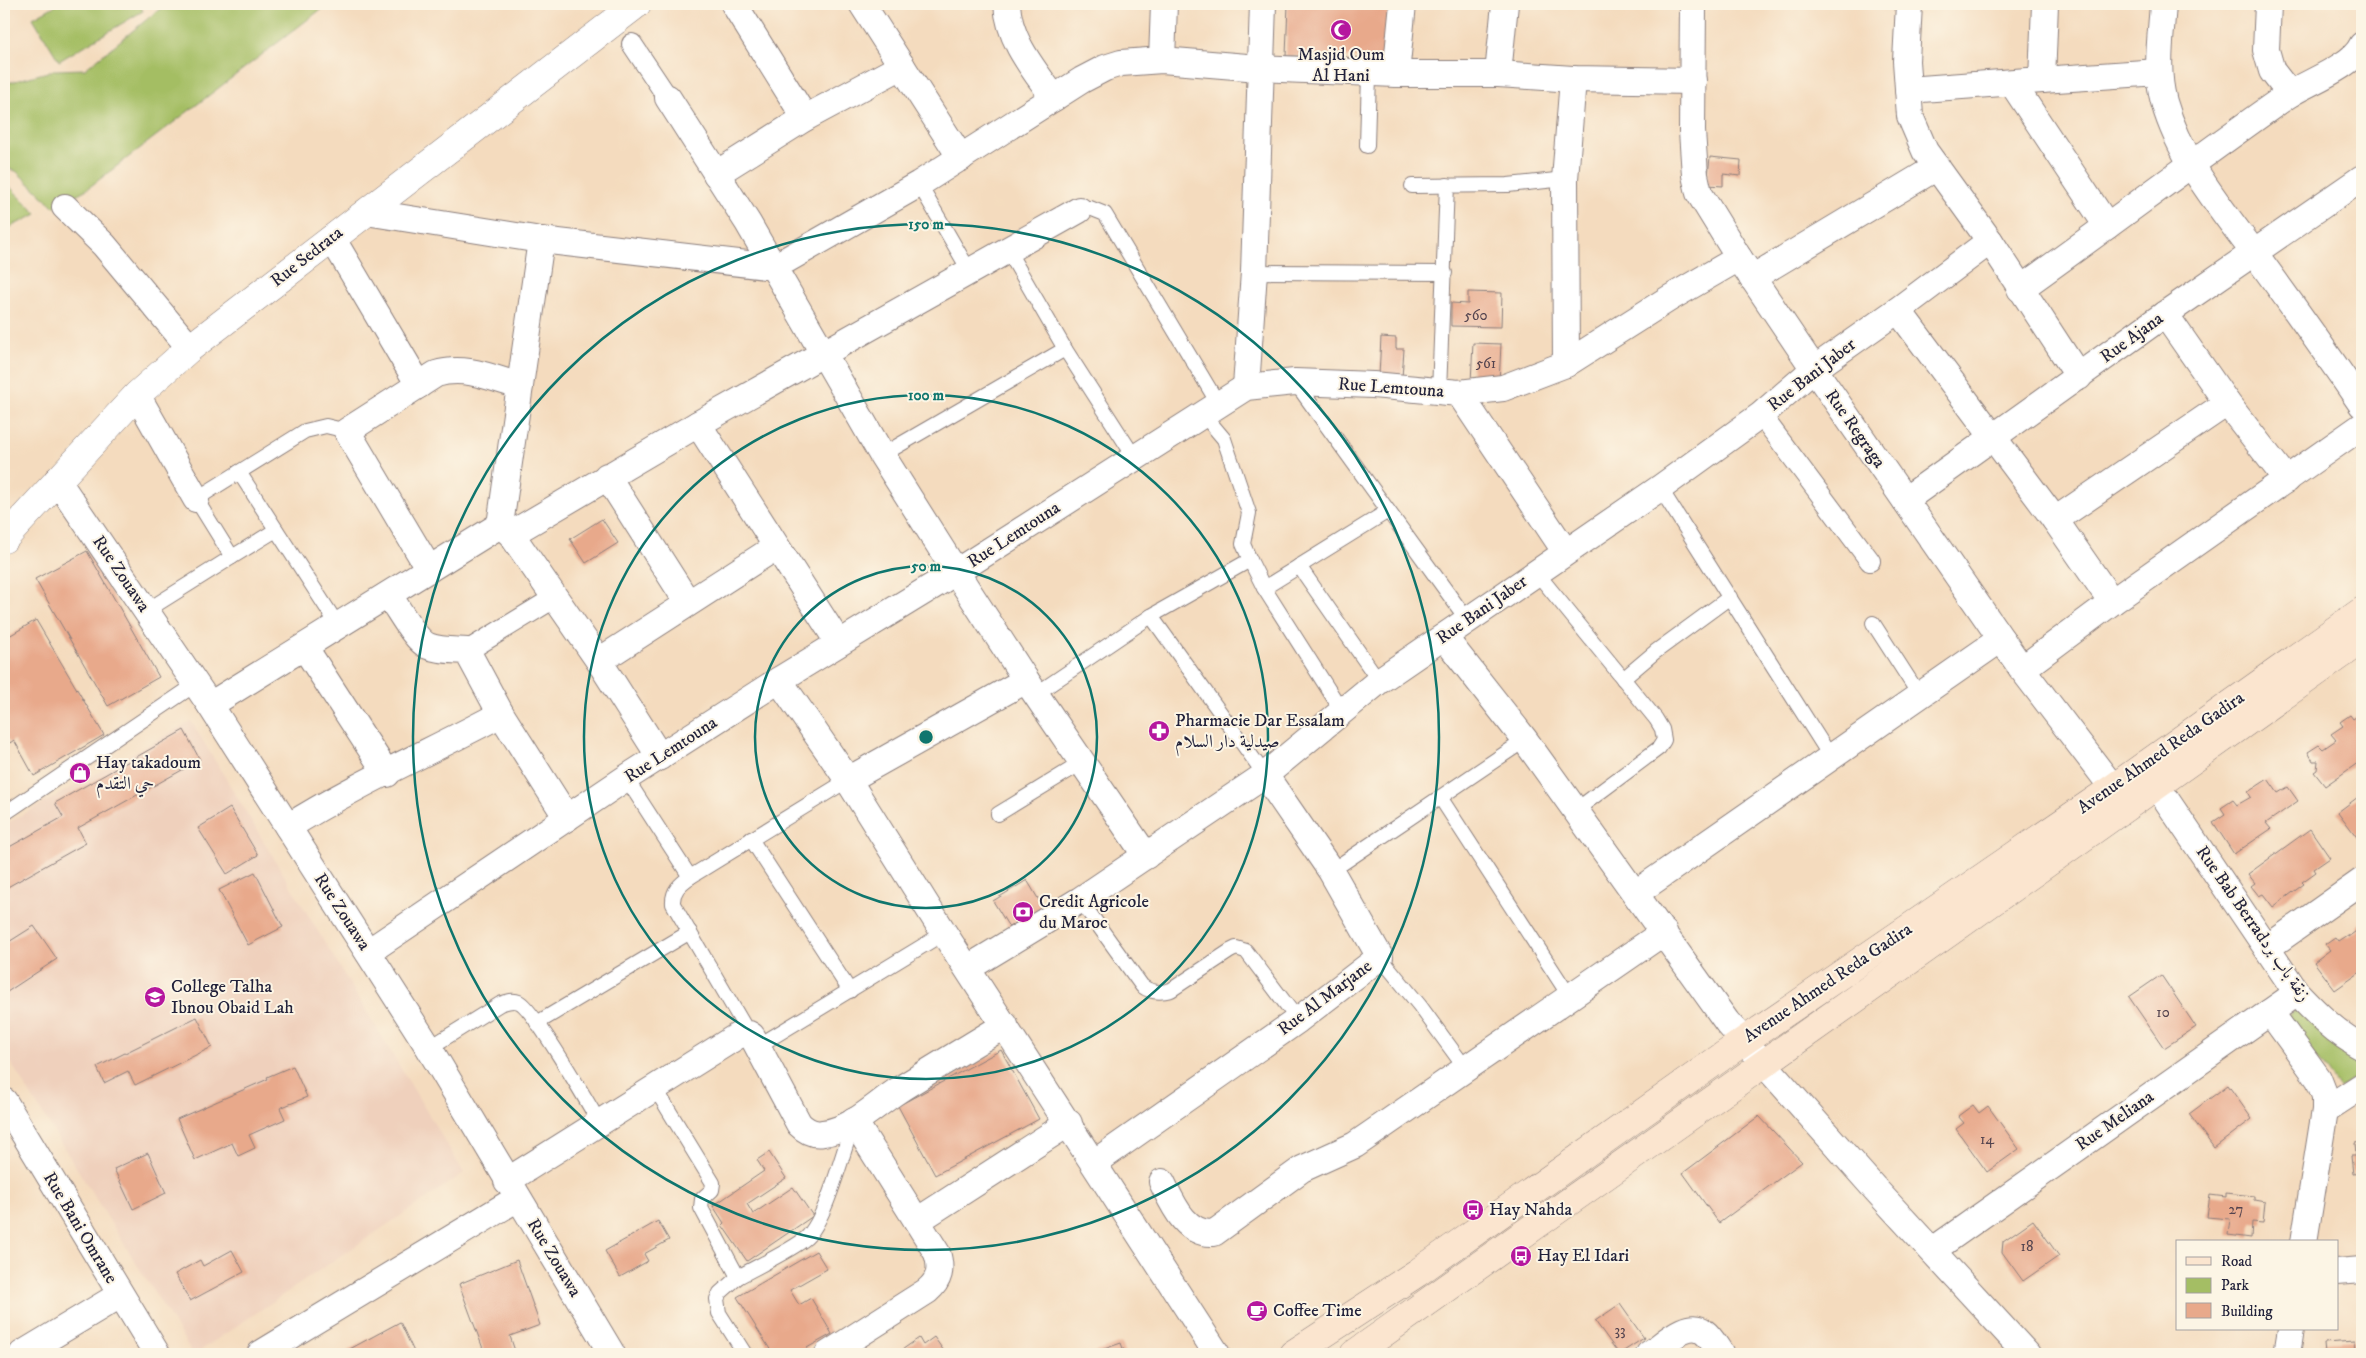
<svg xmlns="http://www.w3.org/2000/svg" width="2366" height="1358" font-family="'IM FELL DW Pica',Amiri,serif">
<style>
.built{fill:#efd0bc}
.green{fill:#a4be64;stroke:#637050}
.building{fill:#e8a98b}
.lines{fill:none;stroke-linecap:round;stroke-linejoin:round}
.service-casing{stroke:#8b7e7c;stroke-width:16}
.pedestrian-casing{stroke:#8b7e7c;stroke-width:22}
.minor-casing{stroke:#8b7e7c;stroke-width:28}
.tertiary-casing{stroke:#8b7e7c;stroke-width:29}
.secondary-casing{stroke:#8b7e7c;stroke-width:29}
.service{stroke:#fff;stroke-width:14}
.pedestrian{stroke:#fff;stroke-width:20}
.minor{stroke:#fff;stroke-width:26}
.tertiary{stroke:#fff;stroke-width:28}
.secondary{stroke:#fbe5cf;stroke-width:28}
.ring{fill:none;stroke:#0f766e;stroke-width:2.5}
.labels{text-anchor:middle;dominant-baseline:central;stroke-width:4;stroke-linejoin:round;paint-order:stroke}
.number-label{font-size:15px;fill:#54444f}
.poi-label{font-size:18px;fill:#22223b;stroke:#fcf5e5;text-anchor:start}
.street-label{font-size:18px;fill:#22223b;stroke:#fcf5e5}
.centre{fill:#0f766e;stroke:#fcf5e5;stroke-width:2.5}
.ring-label{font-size:15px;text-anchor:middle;font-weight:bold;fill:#0f766e;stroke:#fcf5e5;stroke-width:4;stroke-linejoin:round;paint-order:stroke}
</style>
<rect width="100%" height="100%" fill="#fcf5e5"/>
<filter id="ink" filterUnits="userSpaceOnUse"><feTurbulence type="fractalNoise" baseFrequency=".02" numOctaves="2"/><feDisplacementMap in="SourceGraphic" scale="10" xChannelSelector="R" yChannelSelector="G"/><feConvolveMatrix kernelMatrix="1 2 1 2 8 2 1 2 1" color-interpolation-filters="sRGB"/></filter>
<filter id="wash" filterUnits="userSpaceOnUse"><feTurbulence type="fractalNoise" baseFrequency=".0096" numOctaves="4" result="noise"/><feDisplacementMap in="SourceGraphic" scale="20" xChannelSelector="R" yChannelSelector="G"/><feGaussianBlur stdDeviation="1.12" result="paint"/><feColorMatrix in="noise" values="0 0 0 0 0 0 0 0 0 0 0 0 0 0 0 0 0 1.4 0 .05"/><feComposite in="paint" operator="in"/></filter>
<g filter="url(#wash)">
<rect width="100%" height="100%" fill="#f4dbbe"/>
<path class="built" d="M 191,721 L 464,1173 L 195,1354 L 193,1354 L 4,1052 L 4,825 Z"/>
<g class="green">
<path d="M 58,4 L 139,4 L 143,11 L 59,61 L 33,18 Z"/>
<path d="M 166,4 L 328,4 L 87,189 L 54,207 L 16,171 L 4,168 L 4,84 L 55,70 L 85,69 Z"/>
<path d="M 4,184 L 7,184 L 37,214 L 4,230 Z"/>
<path d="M 2301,1006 L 2331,1040 L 2362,1060 L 2362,1073 L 2339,1088 L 2287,1016 Z"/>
</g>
<g id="blocks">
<g class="building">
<path d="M 1288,4 L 1401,4 L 1388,58 L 1286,56 Z"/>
<path d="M 1710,157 L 1741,160 L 1740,176 L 1723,174 L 1723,186 L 1707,185 Z"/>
<path d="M 1468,292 L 1502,293 L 1501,327 L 1451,326 L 1451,303 L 1468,304 Z"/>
<path d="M 1381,337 L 1396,338 L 1396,349 L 1404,349 L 1402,378 L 1379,376 Z"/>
<path d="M 1473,343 L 1501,344 L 1499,383 L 1471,382 Z"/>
<path d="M 602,519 L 618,543 L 586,563 L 570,539 Z"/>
<path d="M 87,551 L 159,677 L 108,706 L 35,579 Z"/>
<path d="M 36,620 L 104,735 L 34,776 L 14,740 L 10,743 L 4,733 L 4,639 Z"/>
<path d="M 2362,713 L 2362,760 L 2325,786 L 2314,772 L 2317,770 L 2318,761 L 2313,761 L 2308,752 L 2319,745 L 2323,749 L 2336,740 L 2331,734 L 2343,726 L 2340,722 L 2350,715 L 2353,719 Z"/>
<path d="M 184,730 L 200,760 L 78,828 L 86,843 L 4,889 L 4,850 L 63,817 L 55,803 Z"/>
<path d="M 2268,779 L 2278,793 L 2288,787 L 2298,801 L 2266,823 L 2271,829 L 2234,854 L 2213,822 L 2225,814 L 2221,808 L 2233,800 L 2237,805 L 2251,797 L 2248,792 Z"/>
<path d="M 2362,794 L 2362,844 L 2338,812 Z"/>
<path d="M 230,808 L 258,855 L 227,874 L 198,828 Z"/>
<path d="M 2310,829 L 2330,858 L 2314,869 L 2316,872 L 2302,882 L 2304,884 L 2273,907 L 2263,894 L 2259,896 L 2251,886 L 2255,883 L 2248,874 Z"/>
<path d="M 255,872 L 283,927 L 248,945 L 219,890 Z"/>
<path d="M 1027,880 L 1043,907 L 1009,927 L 993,901 Z"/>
<path d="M 2362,922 L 2362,971 L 2335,990 L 2314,962 L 2330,950 L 2325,944 L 2335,937 L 2338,941 L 2347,935 L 2348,937 L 2359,929 L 2357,926 Z"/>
<path d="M 34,926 L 57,959 L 4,994 L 4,945 Z"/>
<path d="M 2161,975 L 2196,1027 L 2164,1048 L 2129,997 Z"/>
<path d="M 197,1017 L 212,1047 L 135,1085 L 128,1071 L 104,1083 L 97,1067 Z"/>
<path d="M 1001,1050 L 1039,1119 L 935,1175 L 898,1106 Z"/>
<path d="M 293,1066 L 307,1097 L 280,1108 L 285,1119 L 249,1135 L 255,1148 L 238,1156 L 232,1143 L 195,1160 L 177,1119 L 268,1079 L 267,1077 Z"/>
<path d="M 2228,1085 L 2252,1119 L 2214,1148 L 2189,1114 Z"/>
<path d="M 1973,1105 L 1979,1113 L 1988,1106 L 2019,1149 L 1987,1172 L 1956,1129 L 1964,1123 L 1958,1116 Z"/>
<path d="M 1759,1116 L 1802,1162 L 1719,1223 L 1683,1173 Z"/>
<path d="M 2362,1142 L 2362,1173 L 2353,1174 L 2351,1156 L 2356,1156 L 2355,1143 Z"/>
<path d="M 769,1152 L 786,1178 L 747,1204 L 753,1214 L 793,1187 L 813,1216 L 747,1261 L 722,1225 L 724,1223 L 713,1206 L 764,1171 L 757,1160 Z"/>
<path d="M 148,1153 L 166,1193 L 133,1209 L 114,1169 Z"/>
<path d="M 2226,1193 L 2254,1196 L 2254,1200 L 2265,1202 L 2263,1223 L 2252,1222 L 2251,1238 L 2228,1235 L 2230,1219 L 2207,1217 L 2210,1195 L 2226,1197 Z"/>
<path d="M 2033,1220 L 2059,1256 L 2023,1281 L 2002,1252 L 2003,1241 Z"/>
<path d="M 658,1221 L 669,1240 L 644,1254 L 648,1261 L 620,1277 L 605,1251 Z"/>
<path d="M 232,1250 L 244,1272 L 190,1301 L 175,1274 L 200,1260 L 203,1266 Z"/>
<path d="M 816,1251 L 827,1269 L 790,1290 L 799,1305 L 811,1298 L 832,1334 L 796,1354 L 773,1354 L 737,1297 Z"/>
<path d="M 517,1260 L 540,1325 L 510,1336 L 516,1354 L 485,1354 L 459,1284 Z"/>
<path d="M 1620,1304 L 1644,1338 L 1619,1354 L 1595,1321 Z"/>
<path d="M 400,1322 L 415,1354 L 351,1354 L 348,1350 Z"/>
<path d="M 934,1337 L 946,1354 L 896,1354 L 919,1338 L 923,1345 Z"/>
<path d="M 2355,1341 L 2356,1354 L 2325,1354 L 2324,1343 Z"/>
<path d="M 1121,1343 L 1125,1354 L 1090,1354 Z"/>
</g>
</g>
</g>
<g filter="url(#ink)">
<use href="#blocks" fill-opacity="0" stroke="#8b7e7c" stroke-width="1"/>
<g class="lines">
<g class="service-casing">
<g id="service">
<path d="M 1367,146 L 1369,73"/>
<path d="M 919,184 L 970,272"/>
<path d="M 1412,186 L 1508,185 L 1565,179"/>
<path d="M 1079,210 L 1090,208 L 1105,214 L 1219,405"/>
<path d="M 1007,249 L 1065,349 L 1135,458"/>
<path d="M 1254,272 L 1445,273"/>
<path d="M 1295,382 L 1468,621"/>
<path d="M 1439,392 L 1447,185"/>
<path d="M 1203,414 L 1224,439 L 1249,513 L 1243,544 L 1250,560 L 1264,588 L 1342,711"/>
<path d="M 882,455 L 1065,349"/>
<path d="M 239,472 L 339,627"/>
<path d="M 1660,488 L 1832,759"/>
<path d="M 232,557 L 276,530"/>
<path d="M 1299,566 L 1379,681"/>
<path d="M 1536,572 L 1656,719 L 1662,729 L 1664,740 L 1659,748 L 1576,810"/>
<path d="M 1264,588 L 1388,511"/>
<path d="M 146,611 L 232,557 L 196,499 L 305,431 L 326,426 L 347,431"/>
<path d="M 1151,616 L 1265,775"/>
<path d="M 1873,623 L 1920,696"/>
<path d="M 1623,679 L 1655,652 L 1730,597"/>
<path d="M 1036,694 L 1151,616 L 1250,560"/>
<path d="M 626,778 L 690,877"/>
<path d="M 1440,797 L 1570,997"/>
<path d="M 4,814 L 196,684"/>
<path d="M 998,814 L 1083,762"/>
<path d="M 751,839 L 850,991"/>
<path d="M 1331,871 L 1525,740"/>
<path d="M 1080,900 L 1142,986 C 1151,993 1160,993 1171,990 L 1230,951 L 1236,948 L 1246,951 L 1298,1020"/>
<path d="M 1380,957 L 1420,1006 L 1466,1069"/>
<path d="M 537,1023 L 690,932"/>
<path d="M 749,1034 L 673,904 C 672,891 680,884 690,877 L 848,780"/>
<path d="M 758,1046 L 944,933"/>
<path d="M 429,1048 L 500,1004 C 506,1002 512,999 519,1002 C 533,1008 588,1103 599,1122"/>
<path d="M 655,1088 L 713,1183 L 712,1190 L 702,1199 L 701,1208 L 738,1277 L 720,1293 L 717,1299 L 719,1313 L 745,1354"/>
<path d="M 738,1277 C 756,1267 792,1250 806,1238 C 826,1220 843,1151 853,1124"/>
</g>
</g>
<g class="pedestrian-casing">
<g id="pedestrian">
<path d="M 632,44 L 668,98"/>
<path d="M 1761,415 L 1870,561"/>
<path d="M 467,651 L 554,598"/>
</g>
</g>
<g class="minor-casing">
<g id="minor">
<path d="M 734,4 L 805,118"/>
<path d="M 862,4 L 961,158"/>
<path d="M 1007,4 C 1009,41 1033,68 1054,98"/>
<path d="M 1693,4 L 1692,131 L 1695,175 L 1699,193 L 1739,258 L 1814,369 L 2022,669 L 2113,788"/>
<path d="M 1909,4 L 1906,61 L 1910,116 L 1925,151 L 1990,241 L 2079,377"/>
<path d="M 2163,4 C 2161,36 2155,70 2164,102 C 2180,159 2220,207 2255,254 C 2291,303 2327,354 2362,405"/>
<path d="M 2268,4 L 2266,50 L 2272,71 L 2290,94"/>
<path d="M 1162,60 L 1164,4"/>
<path d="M 1396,74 L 1403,4"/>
<path d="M 1498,74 L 1505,4"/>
<path d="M 2042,80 L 2159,72"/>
<path d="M 2012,83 L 2107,226"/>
<path d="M 1908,90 L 2042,80 L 2045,4"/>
<path d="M 668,98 L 748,223 L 882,455 L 956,572 L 1026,680 L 1146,856"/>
<path d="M 716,174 L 805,118 L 902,66"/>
<path d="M 65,207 L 104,245 L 190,348"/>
<path d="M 366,212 L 541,240 L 774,267 L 919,184 L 1082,80 L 1105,68 L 1121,63 L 1162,60 L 1259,68 L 1396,74 L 1498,74 L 1573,79 L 1693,81"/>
<path d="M 332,238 L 419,385"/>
<path d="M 1752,278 L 1937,167"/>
<path d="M 2020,289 C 2110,225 2198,158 2288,95 C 2308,82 2353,66 2362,45"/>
<path d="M 1898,310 L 2055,520 L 2112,602"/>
<path d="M 2165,314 L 2227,403 L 2287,480"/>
<path d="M 1566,364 L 1565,179 L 1573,79"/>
<path d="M 1246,387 L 1254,272 L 1263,4"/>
<path d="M 1459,393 L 1565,551"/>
<path d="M 137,395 L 196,499"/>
<path d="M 698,424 L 838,642"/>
<path d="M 607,476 L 688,603"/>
<path d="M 57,480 L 210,705 L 429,1048 L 612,1354"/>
<path d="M 1905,500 L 2165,314 L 2362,178"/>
<path d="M 2055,520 L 2227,403"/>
<path d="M 500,525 L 511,534 L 599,661 L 660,757"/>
<path d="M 511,534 L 698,424 L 1079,210"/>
<path d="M 429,569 L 347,431 L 436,374 C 465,365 492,378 520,386"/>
<path d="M 389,596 C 399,609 414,639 428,646 C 440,651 455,650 467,651 L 501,714 L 567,818"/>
<path d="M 1444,637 L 1525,740 L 1727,1022 L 1876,1190 L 2027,1354"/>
<path d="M 305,648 L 387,774"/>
<path d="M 599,661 L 776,547"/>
<path d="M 2022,669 L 2112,602 L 2362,426"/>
<path d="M 779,680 L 848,780 L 944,933 L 1217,1354"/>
<path d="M 210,705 L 500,525 L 541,240"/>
<path d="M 848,780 L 1026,680"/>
<path d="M 2157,786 L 2297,993 C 2317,1014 2337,1034 2362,1047"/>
<path d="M 288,827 C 356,784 430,752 501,714"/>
<path d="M 1636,893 L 2001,639"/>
<path d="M 2267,948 L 2362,881"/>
<path d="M 368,952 L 626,778 L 779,680 L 956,572 L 1246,387 L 1295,382 L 1373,385 L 1459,393 L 1503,388 L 1566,364 L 1670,298 L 1739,258"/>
<path d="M 968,968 L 1080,900 L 1265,775 L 1379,681 L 1660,488 L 1761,415 L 1814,369 L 1898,310 L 1990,241"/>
<path d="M 2270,1012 L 2318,1078 L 2325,1096 L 2325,1110 L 2304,1242"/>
<path d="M 4,1101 L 157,1354"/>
<path d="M 2325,1110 L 2362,1086"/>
<path d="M 1094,1163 L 1298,1020 L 1380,957 L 1331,871 L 1265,775"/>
<path d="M 507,1181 L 739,1035 L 749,1034 L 752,1036 L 799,1124 C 806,1131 814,1135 823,1133 C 851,1130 874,1106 897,1091 C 932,1069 969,1047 1005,1025"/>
<path d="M 1162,1182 C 1173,1204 1185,1235 1214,1233 L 1302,1169 L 1355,1145 L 1664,932"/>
<path d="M 917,1221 L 1069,1123"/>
<path d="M 1933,1250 L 2297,993"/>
<path d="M 2337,1272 L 2362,1270"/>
<path d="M 22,1354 L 120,1295"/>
<path d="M 260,1354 L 518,1198"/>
<path d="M 828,1354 L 927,1291 C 940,1280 942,1269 937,1253 L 854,1121"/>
<path d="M 1649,1354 C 1663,1345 1687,1319 1704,1332 C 1711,1337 1716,1347 1721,1354"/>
<path d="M 2287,1354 L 2291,1329"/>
</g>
</g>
<g class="tertiary-casing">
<path id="tertiary" d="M 4,539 L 137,395 L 190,348 L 637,4"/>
</g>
<g class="secondary-casing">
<g id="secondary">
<path d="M 1293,1354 L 1417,1273 L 1744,1041 L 2113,788 L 2362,611"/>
<path d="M 1354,1354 L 2362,640"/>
</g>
</g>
<use href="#service" class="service"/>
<use href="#pedestrian" class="pedestrian"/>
<use href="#minor" class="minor"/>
<use href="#tertiary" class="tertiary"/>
<use href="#secondary" class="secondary"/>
</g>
</g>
<g class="ring">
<circle cx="926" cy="737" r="171"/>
<circle cx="926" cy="737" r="342"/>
<circle cx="926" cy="737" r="513"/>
</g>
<defs>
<g id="mosque-disc" transform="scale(1.125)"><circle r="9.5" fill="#b5179e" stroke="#fcf5e5"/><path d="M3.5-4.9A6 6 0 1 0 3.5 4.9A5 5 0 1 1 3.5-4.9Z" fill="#fff"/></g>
<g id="pharmacy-disc" transform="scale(1.125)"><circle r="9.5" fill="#b5179e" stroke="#fcf5e5"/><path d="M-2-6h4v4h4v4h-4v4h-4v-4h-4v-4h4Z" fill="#fff"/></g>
<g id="shop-disc" transform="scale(1.125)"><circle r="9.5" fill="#b5179e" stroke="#fcf5e5"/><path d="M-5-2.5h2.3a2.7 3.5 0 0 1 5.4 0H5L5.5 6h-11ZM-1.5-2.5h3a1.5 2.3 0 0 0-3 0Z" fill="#fff"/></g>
<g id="bank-disc" transform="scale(1.125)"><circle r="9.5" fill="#b5179e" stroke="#fcf5e5"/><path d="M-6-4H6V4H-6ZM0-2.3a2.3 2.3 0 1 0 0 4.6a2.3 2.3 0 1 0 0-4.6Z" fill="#fff"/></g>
<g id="school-disc" transform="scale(1.125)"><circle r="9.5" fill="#b5179e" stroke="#fcf5e5"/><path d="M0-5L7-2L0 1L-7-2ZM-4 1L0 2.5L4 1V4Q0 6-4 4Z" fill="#fff"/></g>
<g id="bus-disc" transform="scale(1.125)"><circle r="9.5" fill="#b5179e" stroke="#fcf5e5"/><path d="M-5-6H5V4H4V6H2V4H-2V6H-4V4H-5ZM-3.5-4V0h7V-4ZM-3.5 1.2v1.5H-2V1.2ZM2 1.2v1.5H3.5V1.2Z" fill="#fff"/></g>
<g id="cafe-disc" transform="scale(1.125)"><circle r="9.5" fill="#b5179e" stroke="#fcf5e5"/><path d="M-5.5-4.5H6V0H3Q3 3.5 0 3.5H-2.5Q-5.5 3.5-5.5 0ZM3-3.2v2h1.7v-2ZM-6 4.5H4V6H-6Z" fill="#fff"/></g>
</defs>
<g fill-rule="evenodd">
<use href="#mosque-disc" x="1341" y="30"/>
<use href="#pharmacy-disc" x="1159" y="731"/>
<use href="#shop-disc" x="80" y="773"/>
<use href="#bank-disc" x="1023" y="912"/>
<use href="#school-disc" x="155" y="997"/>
<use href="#bus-disc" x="1473" y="1210"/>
<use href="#bus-disc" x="1521" y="1256"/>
<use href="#cafe-disc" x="1257" y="1311"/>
</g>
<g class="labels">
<g class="number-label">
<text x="1476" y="315">560</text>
<text x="1486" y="363">561</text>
<text x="2163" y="1012">10</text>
<text x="1987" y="1139">14</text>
<text x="2236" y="1209">27</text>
<text x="2027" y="1246">18</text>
<text x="1620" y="1330">33</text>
</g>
<g class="poi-label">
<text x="1341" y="55" text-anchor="middle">Masjid Oum<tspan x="1341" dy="21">Al Hani</tspan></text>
<text x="1175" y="721">Pharmacie Dar Essalam<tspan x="1175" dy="21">صيدلية دار السلام</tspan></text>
<text x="96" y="763">Hay takadoum<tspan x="96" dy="21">حي التقدم</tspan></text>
<text x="1039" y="902">Credit Agricole<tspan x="1039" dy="21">du Maroc</tspan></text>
<text x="171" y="987">College Talha<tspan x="171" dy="21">Ibnou Obaid Lah</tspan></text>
<text x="1489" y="1210">Hay Nahda</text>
<text x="1537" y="1256">Hay El Idari</text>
<text x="1273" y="1311">Coffee Time</text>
</g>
<g class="street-label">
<text transform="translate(307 257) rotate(-38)">Rue Sedrata</text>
<text transform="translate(2132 338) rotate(-36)">Rue Ajana</text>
<text transform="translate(1812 375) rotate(-38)">Rue Bani Jaber</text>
<text transform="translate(1391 388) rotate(4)">Rue Lemtouna</text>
<text transform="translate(1855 429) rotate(55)">Rue Regraga</text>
<text transform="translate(1014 535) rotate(-33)">Rue Lemtouna</text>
<text transform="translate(121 574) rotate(56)">Rue Zouawa</text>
<text transform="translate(1482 610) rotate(-35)">Rue Bani Jaber</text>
<text transform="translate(671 750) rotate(-33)">Rue Lemtouna</text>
<text transform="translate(2161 753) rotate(-35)">Avenue Ahmed Reda Gadira</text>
<text transform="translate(342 912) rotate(57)">Rue Zouawa</text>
<text transform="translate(2253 924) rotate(55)">Rue Bab Berradزنقة باب برد</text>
<text transform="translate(1828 983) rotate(-34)">Avenue Ahmed Reda Gadira</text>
<text transform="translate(1325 998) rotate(-37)">Rue Al Marjane</text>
<text transform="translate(2115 1121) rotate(-35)">Rue Meliana</text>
<text transform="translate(80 1228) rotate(59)">Rue Bani Omrane</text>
<text transform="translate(554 1258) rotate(59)">Rue Zouawa</text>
</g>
</g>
<circle cx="926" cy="737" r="8" class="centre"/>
<g class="ring-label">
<text x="926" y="229">150 m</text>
<text x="926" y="400">100 m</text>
<text x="926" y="571">50 m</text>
</g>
<rect width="2366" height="1358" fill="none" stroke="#fcf5e5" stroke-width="20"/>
<rect x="2176" y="1240" width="162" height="90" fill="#fcf5e5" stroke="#a5a1a1"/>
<rect x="2186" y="1257" width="25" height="8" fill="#fbe5cf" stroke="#a5a1a1"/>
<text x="2221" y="1266" font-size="15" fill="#22223b">Road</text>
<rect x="2186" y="1278" width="25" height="15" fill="#a4be64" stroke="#a5a1a1"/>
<text x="2221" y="1290" font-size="15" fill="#22223b">Park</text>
<rect x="2186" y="1303" width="25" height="15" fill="#e8a98b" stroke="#a5a1a1"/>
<text x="2221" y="1316" font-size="15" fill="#22223b">Building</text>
</svg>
